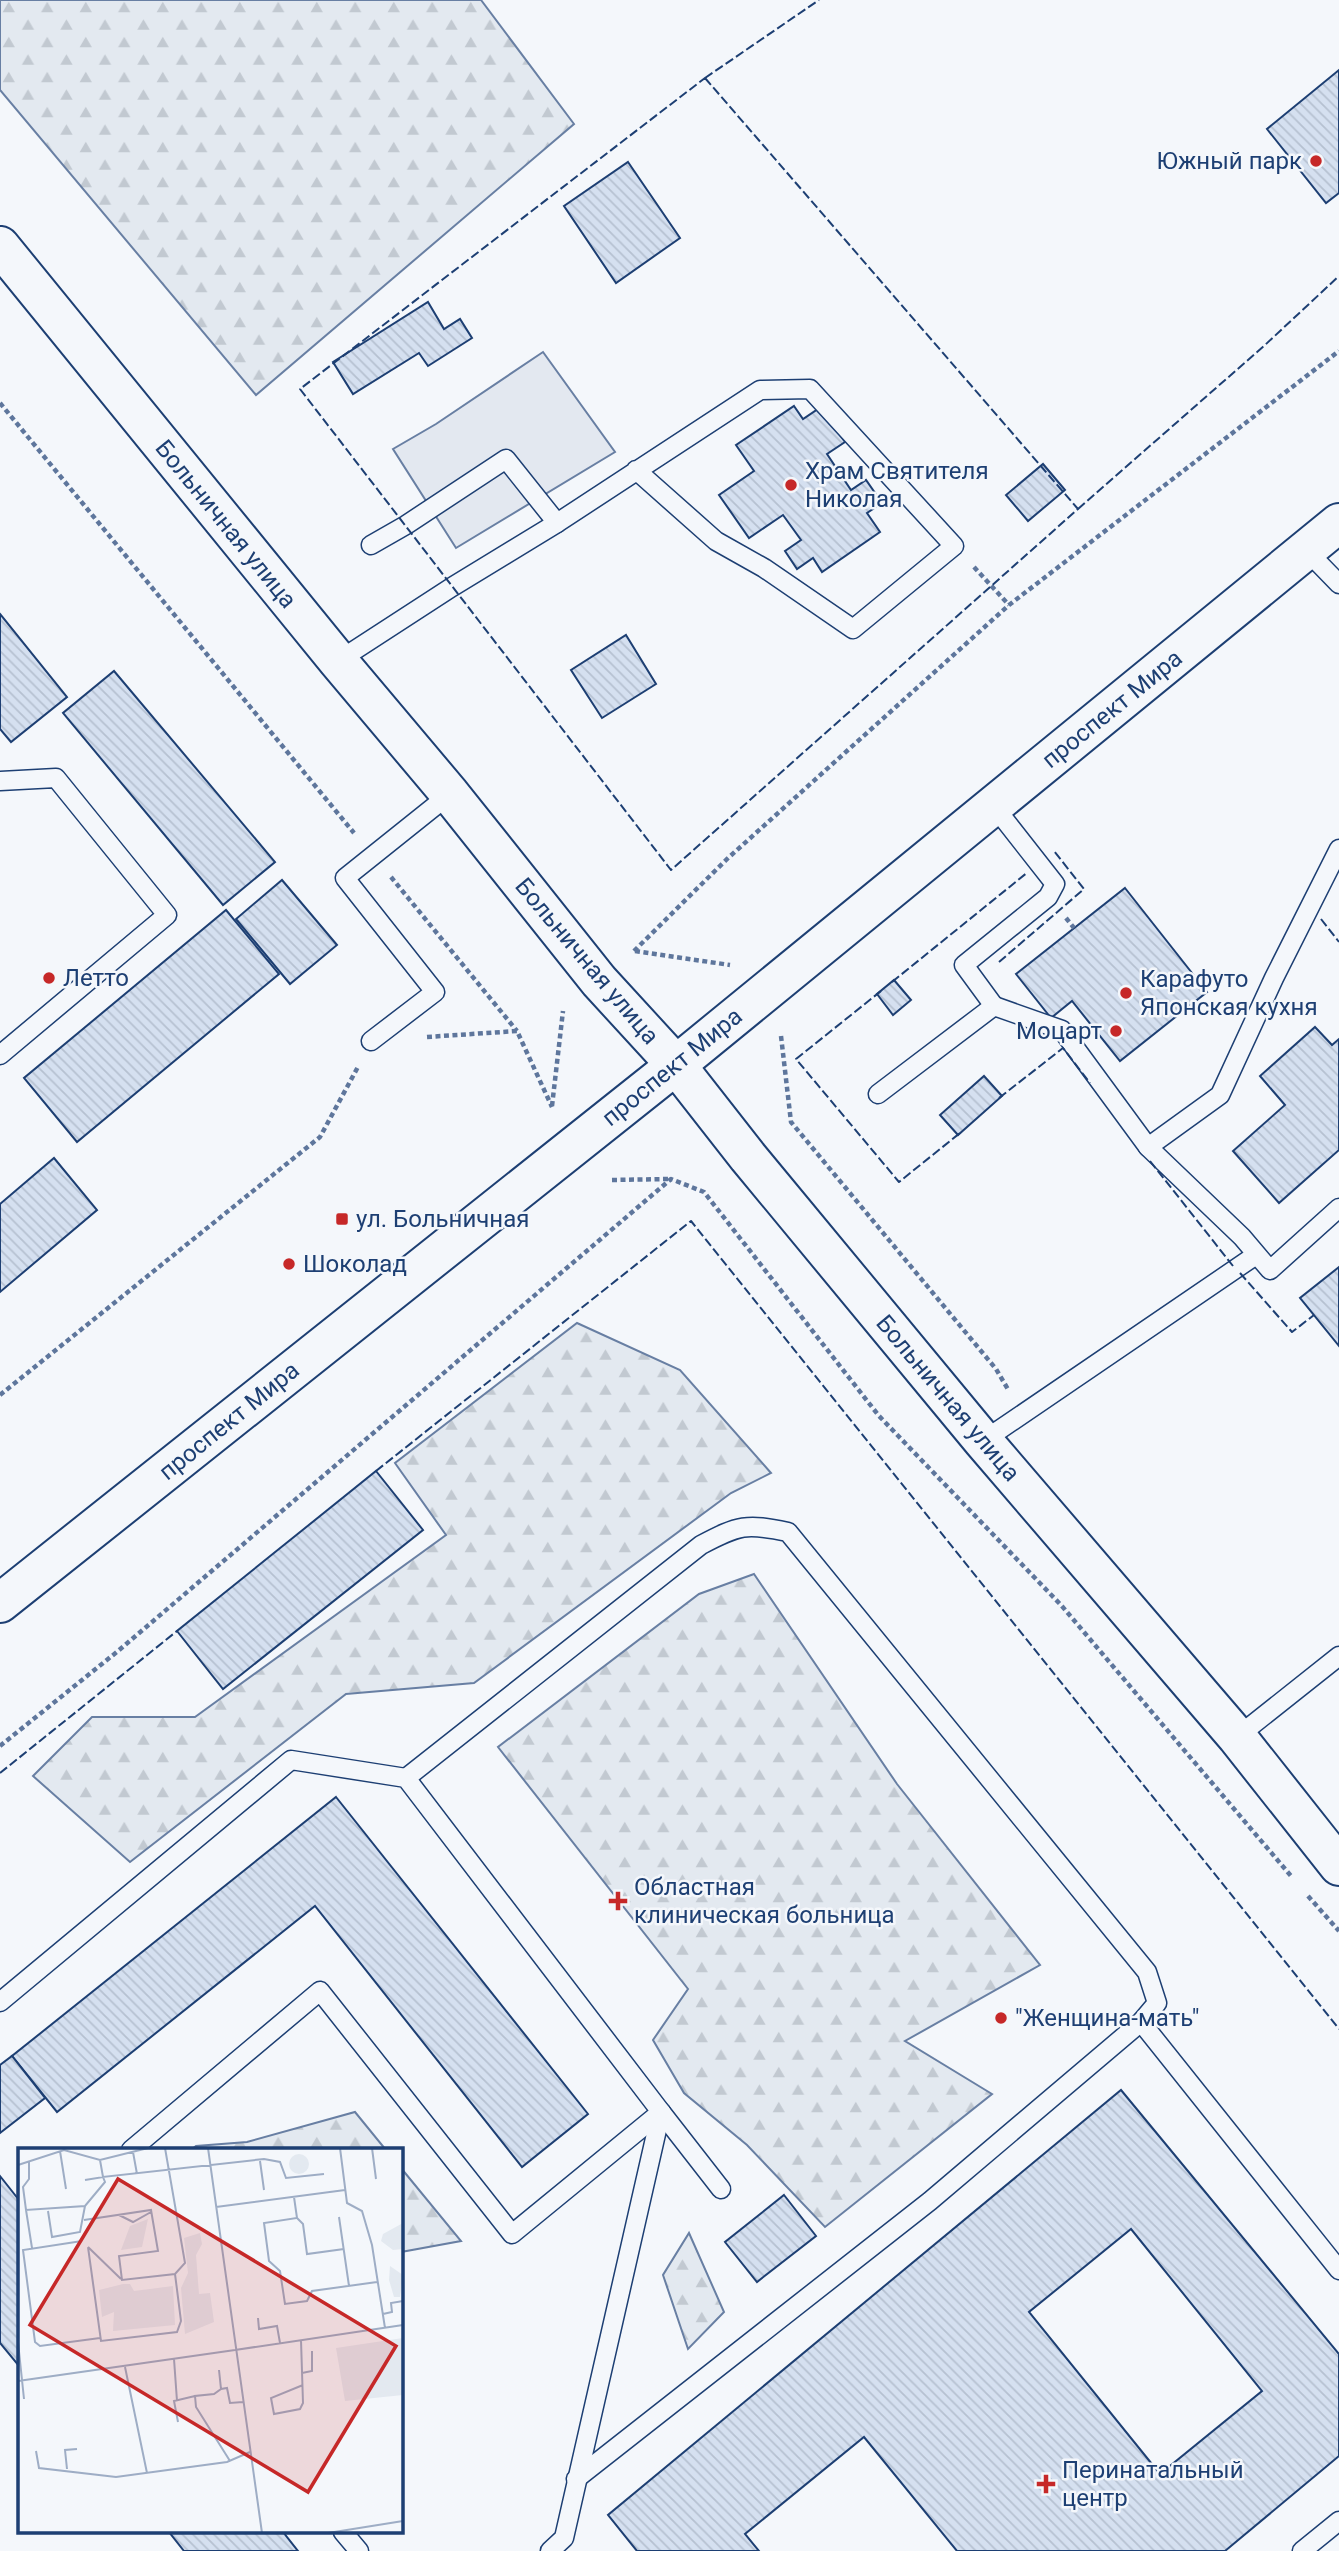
<svg xmlns="http://www.w3.org/2000/svg" width="1339" height="2551" font-family="Roboto,sans-serif">
<style>
.forest{fill:url(#forest-firs);stroke:#687fa3;stroke-width:2}
.parking{fill:#e3e8f0;stroke:#687fa3;stroke-width:2}
.building{fill:url(#building-back-hatch);stroke:#1d3f73;stroke-width:2;fill-rule:evenodd}
.lines{fill:none;stroke-linecap:round;stroke-linejoin:round}
.lane-casing{stroke:#1d3f73;stroke-width:21}
.secondary-casing{stroke:#1d3f73;stroke-width:42}
.primary-casing{stroke:#1d3f73;stroke-width:42}
.path{stroke:#5e769c;stroke-width:4.5;stroke-dasharray:5 3.5;stroke-linecap:butt}
.lane{stroke:#f4f7fb;stroke-width:18}
.secondary{stroke:#f4f7fb;stroke-width:38}
.primary{stroke:#f4f7fb;stroke-width:38}
.fence{stroke:#1d3f73;stroke-width:2;stroke-dasharray:9 3.5;stroke-linecap:butt}
.poi-dot{fill:#c62828;stroke:#f4f7fb;stroke-width:2.5}
.labels{text-anchor:middle;dominant-baseline:central;stroke-width:5;stroke-linejoin:round;paint-order:stroke}
.poi-label{font-size:24px;fill:#1d3f73;stroke:#f4f7fb;text-anchor:start}
.street-label{font-size:24px;fill:#1d3f73;stroke:#f4f7fb}
.inset-road{fill:none;stroke:#9eadc5;stroke-width:2}
.view{fill:#c62828;fill-opacity:0.15;stroke:#c62828;stroke-width:3.5}
.inset-edge{fill:none;stroke:#1d3f73;stroke-width:3.5}
</style>
<defs>
<pattern id="forest-firs" width="22" height="20" patternUnits="userSpaceOnUse" patternTransform="scale(1.75)"><rect width="22" height="20" fill="#e3e9f0"/><path d="M5 1l3.5 6h-7zM16 11l3.5 6h-7z" fill="#c2c9d1"/></pattern>
<pattern id="building-back-hatch" width="6" height="6" patternUnits="userSpaceOnUse" patternTransform="scale(1.75)"><rect width="6" height="6" fill="#d5e0f0"/><path d="M-1 5l2 2M0 0l6 6M5-1l2 2" fill="none" stroke="#b6c1d1"/></pattern>
</defs>
<rect width="100%" height="100%" fill="#f4f7fb"/>
<g class="forest">
<path d="M 0,0 L 481,0 L 574,124 L 256,395 L 0,90 Z"/>
<path d="M 577,1323 L 680,1370 L 771,1473 L 731,1493 L 474,1683 L 346,1694 L 130,1862 L 33,1776 L 92,1717 L 195,1717 L 446,1535 L 395,1463 Z"/>
<path d="M 754,1574 L 897,1784 L 1040,1965 L 905,2041 L 992,2094 L 825,2227 L 747,2145 L 684,2093 L 653,2040 L 688,1989 L 498,1747 L 699,1594 Z"/>
<path d="M 355,2112 L 386,2150 L 191,2150 L 196,2146 L 247,2142 Z"/>
<path d="M 401,2168 L 461,2241 L 401,2252 Z"/>
<path d="M 689,2233 L 724,2312 L 688,2349 L 663,2275 Z"/>
</g>
<path class="parking" d="M 543,352 L 615,452 L 456,548 L 393,449 L 436,424 Z"/>
<g class="building">
<path d="M 1339,70 L 1339,193 L 1326,203 L 1267,129 Z"/>
<path d="M 628,162 L 680,238 L 616,283 L 564,206 Z"/>
<path d="M 428,302 L 444,329 L 460,319 L 472,338 L 428,366 L 419,353 L 353,394 L 333,362 Z"/>
<path d="M 794,406 L 803,419 L 821,407 L 845,442 L 827,454 L 851,490 L 866,480 L 882,503 L 867,513 L 880,532 L 822,572 L 813,558 L 797,569 L 785,551 L 801,540 L 783,515 L 749,538 L 719,495 L 754,471 L 736,445 Z"/>
<path d="M 1043,464 L 1065,490 L 1028,521 L 1006,495 Z"/>
<path d="M 0,614 L 67,697 L 11,742 L 0,729 Z"/>
<path d="M 626,635 L 656,684 L 602,718 L 571,670 Z"/>
<path d="M 114,671 L 275,862 L 223,905 L 63,713 Z"/>
<path d="M 282,880 L 337,945 L 290,984 L 236,919 Z"/>
<path d="M 1125,888 L 1207,992 L 1120,1061 L 1072,1001 L 1051,1018 L 1016,974 Z"/>
<path d="M 226,910 L 279,974 L 77,1142 L 24,1078 Z"/>
<path d="M 894,980 L 911,1000 L 893,1015 L 877,994 Z"/>
<path d="M 1315,1027 L 1332,1045 L 1339,1039 L 1339,1150 L 1279,1203 L 1233,1151 L 1285,1105 L 1260,1076 Z"/>
<path d="M 984,1076 L 1002,1096 L 958,1135 L 940,1115 Z"/>
<path d="M 54,1158 L 97,1210 L 0,1292 L 0,1204 Z"/>
<path d="M 1339,1267 L 1339,1346 L 1300,1298 Z"/>
<path d="M 376,1471 L 423,1530 L 223,1689 L 177,1631 Z"/>
<path d="M 336,1797 L 588,2114 L 522,2167 L 315,1906 L 57,2112 L 12,2056 Z"/>
<path d="M 12,2056 L 45,2098 L 0,2133 L 0,2065 Z"/>
<path d="M 1121,2090 L 1339,2354 L 1339,2456 L 1225,2551 L 957,2551 L 864,2437 L 745,2534 L 759,2551 L 637,2551 L 608,2515 ZM 1131,2229 L 1262,2391 L 1160,2474 L 1029,2312 Z"/>
<path d="M 0,2176 L 19,2200 L 19,2366 L 0,2343 Z"/>
<path d="M 784,2195 L 816,2236 L 757,2282 L 725,2242 Z"/>
<path d="M 169,2532 L 283,2532 L 298,2551 L 184,2551 Z"/>
</g>
<g class="lines">
<g class="lane-casing">
<g id="lane">
<path d="M 371,545 L 406,525 L 506,459 L 557,523"/>
<path d="M 1306,550 L 1339,584"/>
<path d="M 338,661 L 452,587 L 557,523 L 760,390 L 810,389 L 954,546 L 853,629 L 764,568 L 716,541 L 636,470"/>
<path d="M 0,781 L 56,778 L 167,915 L 0,1055"/>
<path d="M 993,805 L 1055,884 L 1048,897 L 964,965 L 994,1006"/>
<path d="M 371,1041 L 435,992 L 345,878 L 450,794"/>
<path d="M 878,1094 L 994,1006 L 1062,1030 L 1148,1147 L 1220,1095 L 1274,978 L 1339,849"/>
<path d="M 1148,1147 L 1242,1237 L 1270,1270 L 1339,1208"/>
<path d="M 983,1441 L 1256,1255"/>
<path d="M 1237,1737 L 1339,1656"/>
<path d="M 406,1778 L 701,1545 C 739,1525 746,1523 788,1532 L 1147,1972 L 1157,2003 L 1141,2022 L 930,2201 L 576,2479"/>
<path d="M 0,2002 L 291,1760 L 406,1778 L 661,2112 L 512,2234 L 320,1991 L 131,2150"/>
<path d="M 1141,2022 L 1339,2270"/>
<path d="M 661,2112 L 721,2189"/>
<path d="M 343,2532 L 359,2551"/>
<path d="M 550,2551 L 564,2538 L 661,2112"/>
<path d="M 1302,2551 L 1339,2521"/>
</g>
</g>
<g class="secondary-casing">
<path id="secondary" d="M 0,246 L 338,661 L 450,794 L 599,981 L 676,1065 L 748,1157 L 983,1441 L 1237,1737 L 1339,1866"/>
</g>
<g class="primary-casing">
<path id="primary" d="M 0,1603 L 676,1065 L 1339,523"/>
</g>
<g class="path">
<path d="M 0,403 L 354,833"/>
<path d="M 974,567 L 1009,605"/>
<path d="M 391,877 L 517,1031"/>
<path d="M 1066,918 L 1074,928"/>
<path d="M 634,951 L 727,859 L 1009,605 L 1339,351"/>
<path d="M 635,951 L 730,965"/>
<path d="M 781,1036 L 791,1122 L 996,1369 L 1009,1391"/>
<path d="M 427,1037 L 517,1031 L 552,1107"/>
<path d="M 552,1106 L 563,1011"/>
<path d="M 612,1180 L 670,1179"/>
<path d="M 0,1395 L 320,1137 L 359,1065"/>
<path d="M 0,1746 L 118,1651 L 671,1179 L 704,1192 L 879,1416 L 1061,1605 L 1291,1876"/>
<path d="M 1308,1896 L 1339,1931"/>
</g>
<use href="#lane" class="lane"/>
<use href="#secondary" class="secondary"/>
<use href="#primary" class="primary"/>
<g class="fence">
<path d="M 705,78 L 1078,509 L 671,870 L 300,389 Z"/>
<path d="M 705,78 L 819,0"/>
<path d="M 1078,509 L 1265,345 L 1339,276"/>
<path d="M 1321,919 L 1339,942"/>
<path d="M 999,962 L 1084,889 L 1054,851"/>
<path d="M 892,982 L 1028,872"/>
<path d="M 881,991 L 796,1059 L 899,1182 L 960,1133"/>
<path d="M 999,1098 L 1063,1048 L 1090,1083"/>
<path d="M 1150,1161 L 1233,1266"/>
<path d="M 1240,1273 L 1292,1332 L 1314,1315"/>
<path d="M 376,1471 L 691,1221 L 1339,2029"/>
<path d="M 0,1773 L 177,1631"/>
</g>
</g>
<g class="poi-dot">
<circle cx="1316" cy="161" r="7"/>
<circle cx="791" cy="485" r="7"/>
<circle cx="49" cy="978" r="7"/>
<circle cx="1126" cy="993" r="7"/>
<circle cx="1116" cy="1031" r="7"/>
<rect x="335" y="1212" width="14" height="14" rx="3.5"/>
<circle cx="289" cy="1264" r="7"/>
<path d="M614.5 1890.5h7v7h7v7h-7v7h-7v-7h-7v-7h7z"/>
<circle cx="1001" cy="2018" r="7"/>
<path d="M1042.5 2473.5h7v7h7v7h-7v7h-7v-7h-7v-7h7z"/>
</g>
<g class="labels">
<g class="poi-label">
<text x="1302" y="161" text-anchor="end">Южный парк</text>
<text x="805" y="471">Храм Святителя<tspan x="805" dy="28">Николая</tspan></text>
<text x="63" y="978">Летто</text>
<text x="1140" y="979">Карафуто<tspan x="1140" dy="28">Японская кухня</tspan></text>
<text x="1102" y="1031" text-anchor="end">Моцарт</text>
<text x="356" y="1219">ул. Больничная</text>
<text x="303" y="1264">Шоколад</text>
<text x="634" y="1887">Областная<tspan x="634" dy="28">клиническая больница</tspan></text>
<text x="1015" y="2018">"Женщина-мать"</text>
<text x="1062" y="2470">Перинатальный<tspan x="1062" dy="28">центр</tspan></text>
</g>
<g class="street-label">
<text transform="translate(226 524) rotate(51)">Больничная улица</text>
<text transform="translate(1112 709) rotate(-39)">проспект Мира</text>
<text transform="translate(587 961) rotate(50)">Больничная улица</text>
<text transform="translate(672 1067) rotate(-39)">проспект Мира</text>
<text transform="translate(948 1398) rotate(50)">Больничная улица</text>
<text transform="translate(229 1421) rotate(-39)">проспект Мира</text>
</g>
</g>
<g transform="translate(18 2148)">
<rect width="385" height="385" fill="#f4f7fb"/>
<path d="M 130,71 L 124,99 L 103,102 L 112,78 ZM 182,85 L 184,96 L 178,107 L 181,146 L 192,145 L 196,174 L 167,186 L 163,140 L 170,125 L 166,90 ZM 372,118 L 385,127 L 382,149 L 376,149 L 371,132 ZM 105,136 L 112,136 L 116,143 L 155,138 L 157,177 L 95,183 L 96,164 L 84,169 L 81,142 ZM 385,190 L 385,247 L 327,253 L 318,200 Z" fill="#e3e9f0"/>
<path d="M 385,75 L 385,101 L 375,102 L 363,93 L 365,86 Z" fill="#e3e9f0"/>
<path d="M271 16a10 10 0 1 1 20 0a10 10 0 1 1-20 0Z" fill="#e3e9f0"/>
<path class="inset-road" d="M 190,0 L 244,385M 322,0 L 329,55 L 344,63 L 354,97 L 367,180M 354,0 L 358,31M 42,3 L 48,41M 115,4 L 119,26M 82,12 L 85,29 L 246,11 L 262,14 L 268,30 L 306,26M 242,13 L 246,42M 11,14 L 11,31 L 5,39 L 8,62 L 67,58 L 87,34 L 85,29 L 67,32M 0,17 L 46,2 L 82,12 L 130,0M 276,49 L 279,70 L 246,75 L 251,113 L 262,123 L 267,156 L 289,153 L 294,143 L 359,134M 198,59 L 327,42M 8,62 L 14,100M 30,63 L 34,89 L 62,84 L 67,58M 101,67 L 115,74 L 133,64M 321,69 L 331,138M 279,70 L 285,76 L 289,106 L 326,101M 66,72 L 133,62 L 140,103 L 101,108 L 104,132 L 157,126 L 167,115 L 147,0M 64,93 L 5,102 L 17,194 L 22,198 L 82,190M 70,99 L 83,193 L 159,184 L 163,173 L 157,126M 70,99 L 103,131M 365,166 L 374,164 L 373,155 L 385,153M 240,170 L 241,181 L 259,178 L 262,195M 283,192 L 285,255 L 282,261 L 256,266 L 253,250 L 285,237M 0,194 L 6,251M 217,202 L 385,177M 156,211 L 159,253M 107,219 L 129,325M 201,222 L 203,241 L 196,246 L 177,248 L 178,259 L 212,313M 284,225 L 294,223 L 294,203M 0,233 L 217,202M 203,241 L 209,240 L 212,255 L 225,254M 160,274 L 156,253 L 177,248M 18,303 L 21,320 L 98,329 L 209,314 L 232,304M 49,321 L 47,302 L 59,301M 310,385 L 385,373"/>
<path class="view" d="M 100,31 L 378,198 L 290,344 L 12,177 Z"/>
<rect width="385" height="385" class="inset-edge"/>
</g>
</svg>
